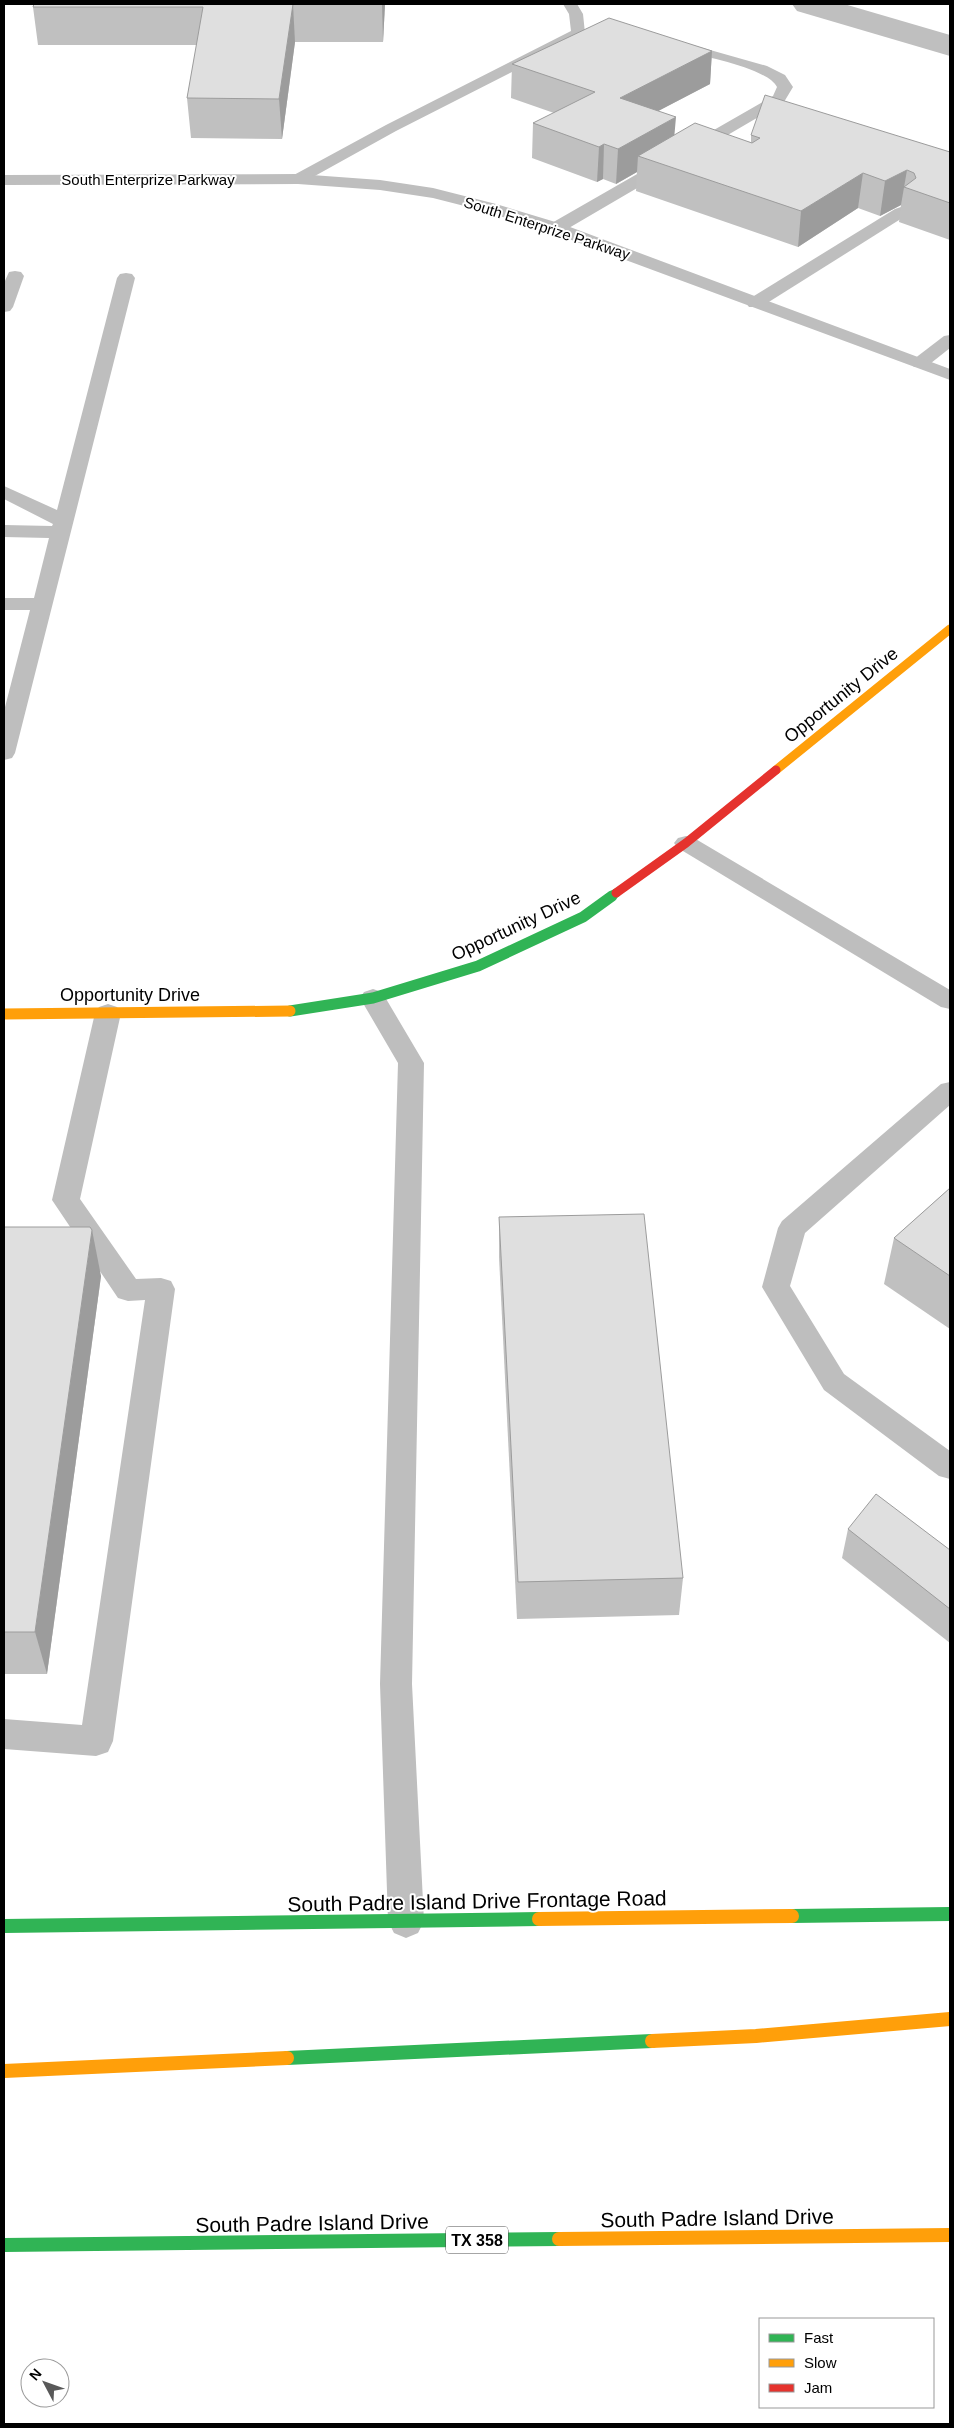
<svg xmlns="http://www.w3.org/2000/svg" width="954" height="2428" font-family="Arial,sans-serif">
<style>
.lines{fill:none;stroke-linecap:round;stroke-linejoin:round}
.canal{fill:#bfbfbf;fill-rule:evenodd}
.lane{fill:#bebebe;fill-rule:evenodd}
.street{fill:#bebebe;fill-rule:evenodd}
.fast-far2{stroke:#30b455;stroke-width:9}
.fast-far1{stroke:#30b455;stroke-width:11}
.fast{stroke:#30b455;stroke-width:14}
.slow-far2{stroke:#ff9f0a;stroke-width:9}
.slow-far1{stroke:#ff9f0a;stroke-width:11}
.slow{stroke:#ff9f0a;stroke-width:14}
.jam{stroke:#e5322d;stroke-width:9}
.wall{fill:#c0c0c0}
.shaded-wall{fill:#9c9c9c}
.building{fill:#dfdfdf;stroke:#9c9c9c}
.labels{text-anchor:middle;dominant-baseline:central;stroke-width:4;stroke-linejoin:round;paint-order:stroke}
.far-street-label{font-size:15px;fill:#000;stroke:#fff}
.shield{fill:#fff;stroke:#4c4c4c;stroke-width:1}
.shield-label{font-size:16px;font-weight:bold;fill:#000}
.street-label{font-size:18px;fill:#000;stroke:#fff}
.near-street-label{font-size:21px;fill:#000;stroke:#fff}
</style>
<rect width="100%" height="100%" fill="#fff"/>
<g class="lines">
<path class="canal" d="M 792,4 L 844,4 L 950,35 L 950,56 L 797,11 Z"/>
<g class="lane">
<path d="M 563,4 L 577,4 L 583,14 L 585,33 L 583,36 L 396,131 L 304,182 L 292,182 L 290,179 L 292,176 L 386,125 L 571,31 L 569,14 Z"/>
<path d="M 689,44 L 767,66 L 785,75 L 793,87 L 784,102 L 562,232 L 550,232 L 548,228 L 550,224 L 773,96 L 777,87 C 767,68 705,57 684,51 L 682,48 Z"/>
<path d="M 901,207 L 907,209 L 909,212 L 907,215 L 761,307 L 749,307 L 746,303 L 749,299 L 895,209 Z"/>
<path d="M 15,271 L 21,272 L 24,276 L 13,307 L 10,311 L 4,312 L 4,283 L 9,272 Z"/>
<path d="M 126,273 L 132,274 L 135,278 L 15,753 L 12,758 L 4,760 L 4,711 L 30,610 L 4,610 L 4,598 L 34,598 L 49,538 L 4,537 L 4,525 L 52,526 L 53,524 L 4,499 L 4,486 L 57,510 L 117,278 L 120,274 Z"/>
<path d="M 950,335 L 950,348 L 926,367 L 914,367 L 911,363 L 914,359 L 944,336 Z"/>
<path d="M 686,836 L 694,838 L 950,990 L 950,1009 L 941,1007 L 678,848 L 674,843 L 678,838 Z"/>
<path d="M 373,989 L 382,992 L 424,1063 L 412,1684 L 424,1921 L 418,1933 L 406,1938 L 394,1933 L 388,1921 L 380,1684 L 398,1063 L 360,998 L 364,992 Z"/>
<path d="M 108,1004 L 117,1007 L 121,1013 L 80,1199 L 136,1279 L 161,1278 L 171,1281 L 175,1289 L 113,1741 L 108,1752 L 96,1756 L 4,1749 L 4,1719 L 82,1725 L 145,1300 L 128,1301 L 118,1298 L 52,1200 L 95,1013 L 99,1007 Z"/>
<path d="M 950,1082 L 950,1105 L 805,1233 L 790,1286 L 844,1374 L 950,1451 L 950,1479 L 939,1476 L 824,1390 L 762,1287 L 778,1228 L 782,1221 L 941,1084 Z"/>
</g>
<path class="street" d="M 298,174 L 380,180 L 433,188 L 496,204 L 562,224 L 950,369 L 950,380 L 550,232 L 484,211 L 433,198 L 380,190 L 298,184 L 4,185 L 4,175 Z"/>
<path class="fast-far2" d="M 610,897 L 616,893"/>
<path class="fast-far1" d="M 290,1011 L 373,998 L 478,966 L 583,917 L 612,896"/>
<g class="fast">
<path d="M 792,1916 L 950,1914"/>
<path d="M 4,1926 L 539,1919"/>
<path d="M 287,2058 L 652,2041"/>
<path d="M 4,2245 L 559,2239"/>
</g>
<path class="slow-far2" d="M 776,770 L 950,629"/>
<path class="slow-far1" d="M 4,1014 L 290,1011"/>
<g class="slow">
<path d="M 539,1919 L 792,1916"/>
<path d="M 652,2041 L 756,2036 L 950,2019"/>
<path d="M 4,2071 L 287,2058"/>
<path d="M 559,2239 L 950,2235"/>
</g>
<path class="jam" d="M 616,893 L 686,843 L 776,770"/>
</g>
<g class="wall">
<path d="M 34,4 L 385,4 L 383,42 L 295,42 L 282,139 L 191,138 L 187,98 L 197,45 L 38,45 L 33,7 Z"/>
<path d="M 712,51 L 710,84 L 658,111 L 674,135 L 751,142 L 751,135 L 950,152 L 950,240 L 899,222 L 901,205 L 880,216 L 858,208 L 798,247 L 636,191 L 637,172 L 616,184 L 603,179 L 597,182 L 532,158 L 533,123 L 554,113 L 511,98 L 512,64 Z"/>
<path d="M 950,1188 L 950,1329 L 884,1284 L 894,1238 Z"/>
<path d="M 499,1217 L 683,1578 L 679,1615 L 517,1619 L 499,1257 Z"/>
<path d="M 4,1227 L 101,1276 L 47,1674 L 4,1674 Z"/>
<path d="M 848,1529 L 950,1550 L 950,1643 L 842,1558 Z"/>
</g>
<g class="shaded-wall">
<path d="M 293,4 L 295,42 L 282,139 L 279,99 Z"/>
<path d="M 382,4 L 385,4 L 383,42 Z"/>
<path d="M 712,51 L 710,84 L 618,132 L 620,98 Z"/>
<path d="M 676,117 L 673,151 L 638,156 L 637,172 L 616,184 L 618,149 Z"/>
<path d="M 604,144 L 603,179 L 597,182 L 599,147 Z"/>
<path d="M 907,170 L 901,205 L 880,216 L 885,181 Z"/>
<path d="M 863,173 L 858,208 L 798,247 L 801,211 Z"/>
<path d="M 92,1230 L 101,1276 L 47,1674 L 35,1632 Z"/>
</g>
<g class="building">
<path d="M 34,4 L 382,4 L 293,4 L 279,99 L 187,98 L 203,7 L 33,7 Z"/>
<path d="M 609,18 L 712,51 L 620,98 L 676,117 L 618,149 L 604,144 L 599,147 L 533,123 L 595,92 L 512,64 Z"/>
<path d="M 765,95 L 950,152 L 950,203 L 904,187 L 916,178 L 914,173 L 907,170 L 885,181 L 863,173 L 801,211 L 638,156 L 695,123 L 752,143 L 760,138 L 751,135 Z"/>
<path d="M 950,1188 L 950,1276 L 894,1238 Z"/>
<path d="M 644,1214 L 683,1578 L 518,1582 L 499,1217 Z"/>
<path d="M 4,1227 L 90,1227 L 92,1230 L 35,1632 L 4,1632 Z"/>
<path d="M 876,1494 L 950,1550 L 950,1609 L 848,1529 Z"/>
</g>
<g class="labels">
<g class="far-street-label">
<text x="148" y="179">South Enterprize Parkway</text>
<text transform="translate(547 228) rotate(18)">South Enterprize Parkway</text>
</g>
<rect class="shield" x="446" y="2226.5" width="62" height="27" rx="4"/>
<g class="shield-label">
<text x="477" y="2240">TX 358</text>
</g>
<g class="street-label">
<text transform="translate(841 695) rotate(-39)">Opportunity Drive</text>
<text transform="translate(516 926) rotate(-25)">Opportunity Drive</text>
<text x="130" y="995">Opportunity Drive</text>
</g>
<g class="near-street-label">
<text transform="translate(477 1901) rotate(-1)">South Padre Island Drive Frontage Road</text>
<text transform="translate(717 2218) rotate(-1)">South Padre Island Drive</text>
<text transform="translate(312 2223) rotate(-1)">South Padre Island Drive</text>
</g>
</g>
<rect width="954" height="2428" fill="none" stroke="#000000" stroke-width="10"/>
<rect x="759" y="2318" width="175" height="90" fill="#ffffff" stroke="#999999"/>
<rect x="769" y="2334" width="25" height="8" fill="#30b455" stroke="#999999"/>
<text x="804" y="2343" font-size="15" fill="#000000">Fast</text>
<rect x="769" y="2359" width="25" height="8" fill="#ff9f0a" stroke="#999999"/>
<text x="804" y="2368" font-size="15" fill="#000000">Slow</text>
<rect x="769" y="2384" width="25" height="8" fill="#e5322d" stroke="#999999"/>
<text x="804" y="2393" font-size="15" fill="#000000">Jam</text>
<g transform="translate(45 2383) rotate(311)"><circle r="24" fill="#ffffff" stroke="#999999"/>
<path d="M0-4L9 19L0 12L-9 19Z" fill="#595959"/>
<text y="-8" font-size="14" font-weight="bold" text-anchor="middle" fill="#000000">N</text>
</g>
</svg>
